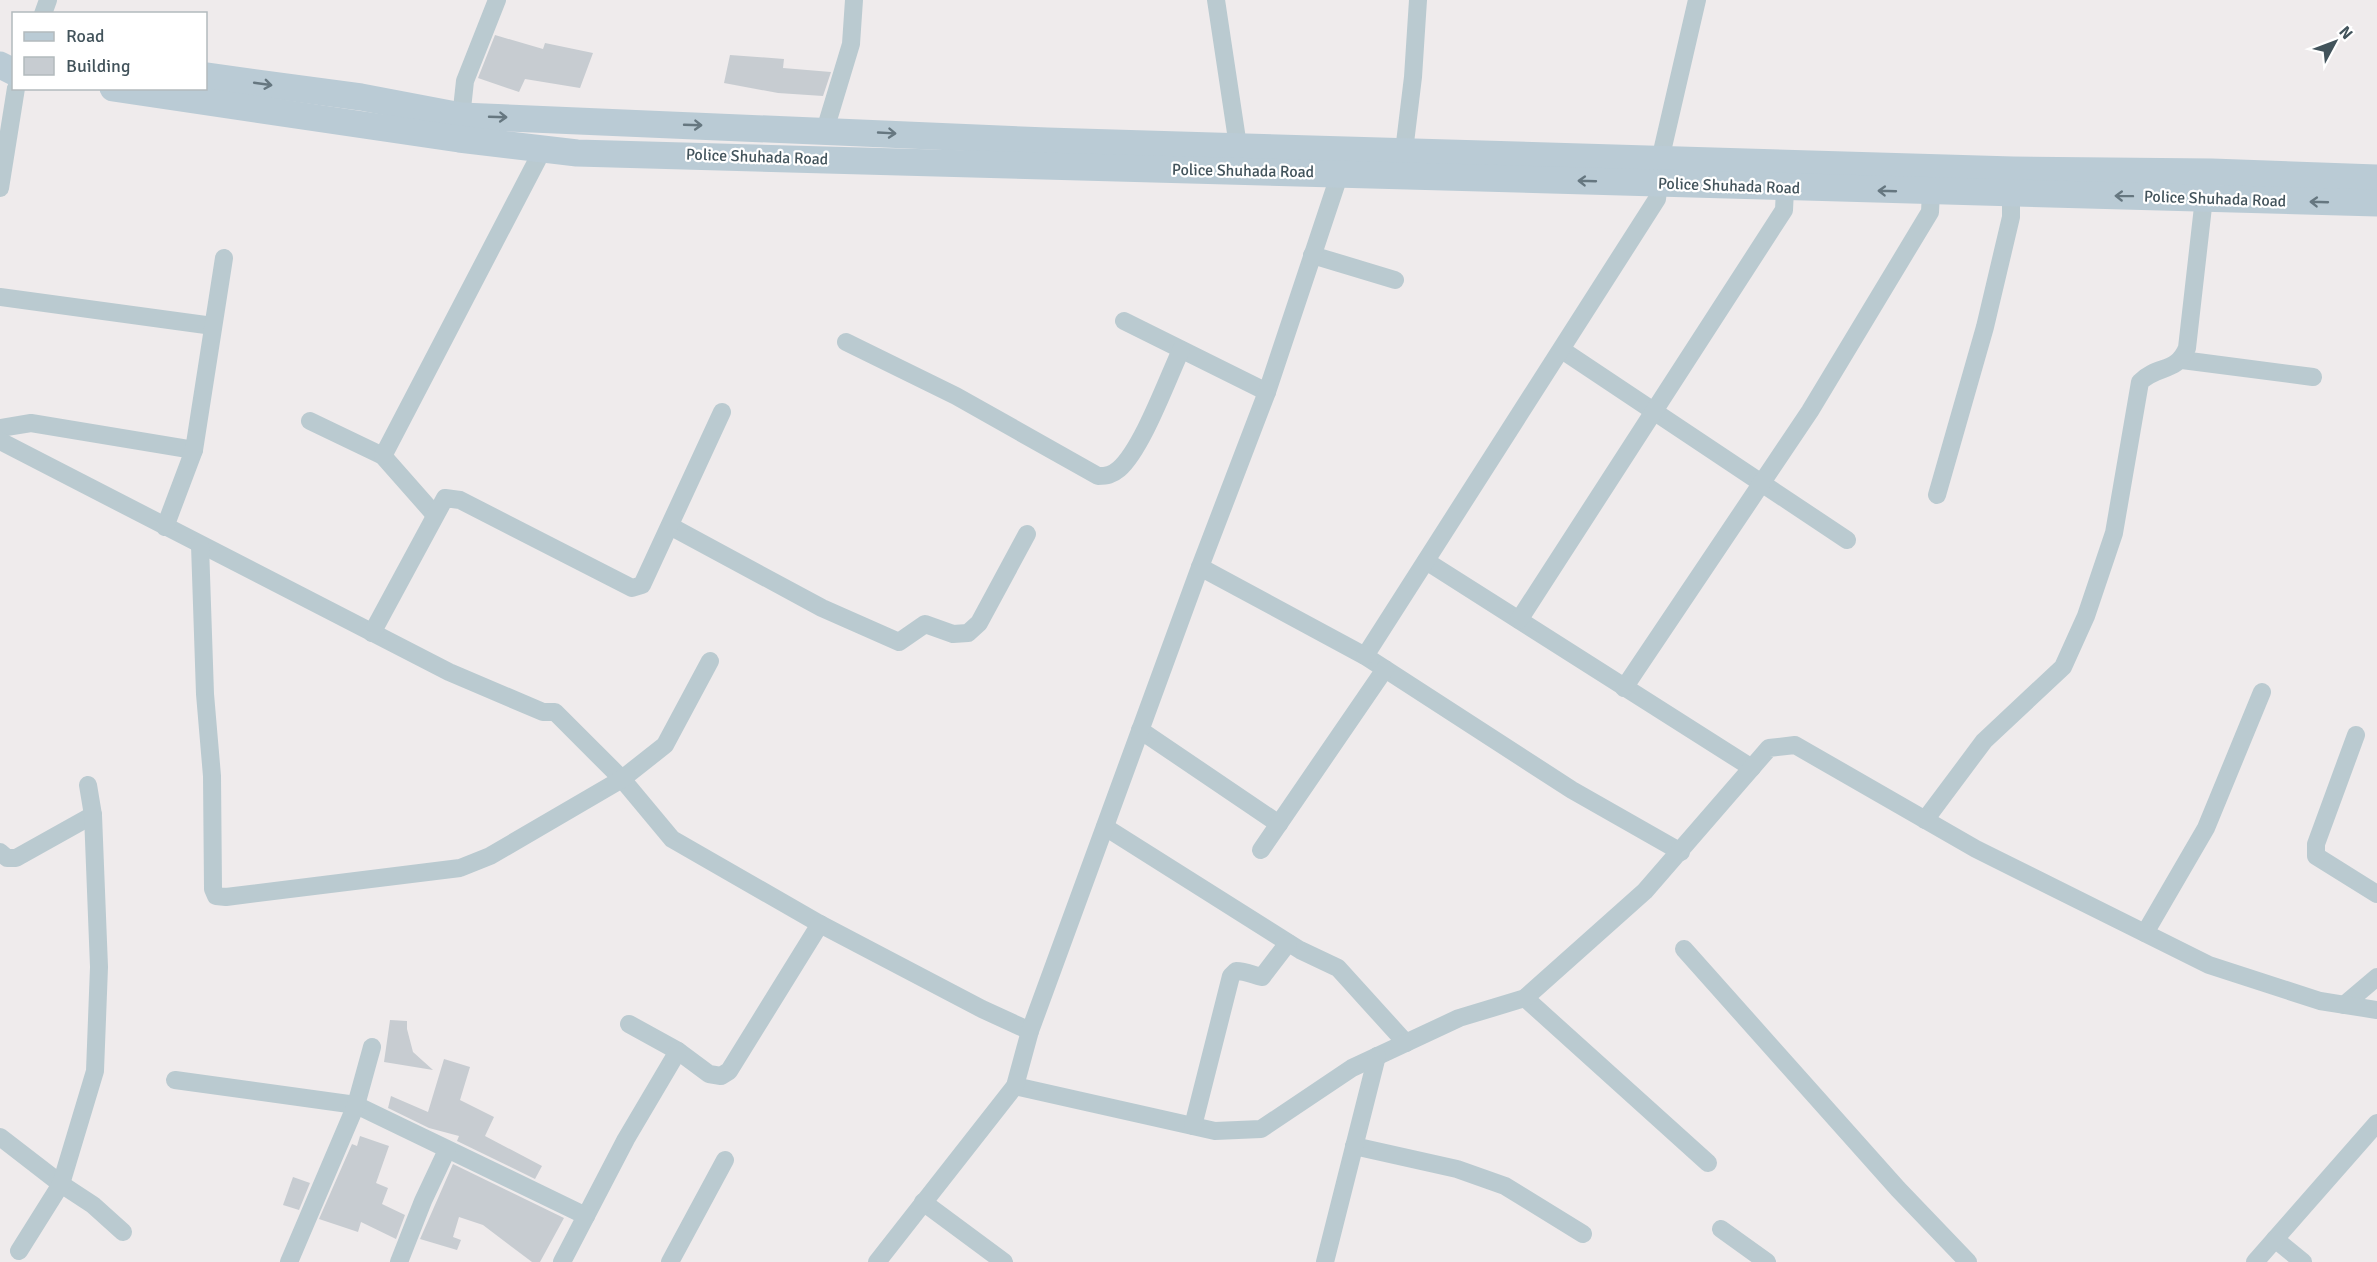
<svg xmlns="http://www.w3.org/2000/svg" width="2377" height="1262" font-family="Signika,sans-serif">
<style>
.building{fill:#c7ccd1}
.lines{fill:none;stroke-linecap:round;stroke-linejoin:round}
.street{stroke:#bacad0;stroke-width:18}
.secondary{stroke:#bacbd5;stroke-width:27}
.oneway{stroke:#667780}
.labels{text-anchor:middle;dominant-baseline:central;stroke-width:4.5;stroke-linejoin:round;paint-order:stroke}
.street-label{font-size:16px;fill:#42535b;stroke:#fff}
</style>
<rect width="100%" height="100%" fill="#efebec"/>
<g class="building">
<path d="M 495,35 L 543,49 L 545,43 L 593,53 L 580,88 L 525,79 L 519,92 L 478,78 Z"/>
<path d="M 730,55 L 784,59 L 783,68 L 831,72 L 823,96 L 778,93 L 724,83 Z"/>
<path d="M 390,1020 L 407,1021 L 407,1029 L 413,1052 L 433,1070 L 384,1062 Z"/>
<path d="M 444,1059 L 470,1067 L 460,1100 L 494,1117 L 485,1136 L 542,1166 L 535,1179 L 457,1141 L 459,1136 L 429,1128 L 388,1108 L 391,1096 L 428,1112 Z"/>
<path d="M 360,1136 L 389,1146 L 376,1183 L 388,1188 L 382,1204 L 405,1215 L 396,1239 L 361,1222 L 358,1232 L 319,1219 L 352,1144 L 357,1146 Z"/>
<path d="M 453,1164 L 564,1218 L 540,1262 L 532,1262 L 483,1225 L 459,1217 L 453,1237 L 461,1240 L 457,1250 L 420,1239 Z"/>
<path d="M 293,1177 L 310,1183 L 299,1210 L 283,1205 Z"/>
</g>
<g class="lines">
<g class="street">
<path d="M 1216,0 L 1238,146"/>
<path d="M 43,14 L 48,0"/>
<path d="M 460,127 L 465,81 L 497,0"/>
<path d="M 825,130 L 851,44 L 854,0"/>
<path d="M 1404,151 L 1413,77 L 1418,0"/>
<path d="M 1660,160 L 1697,0"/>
<path d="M 0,188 L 16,88"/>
<path d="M 1312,255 L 1395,280"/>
<path d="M 0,297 L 213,326"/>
<path d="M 1124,321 L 1267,392"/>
<path d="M 846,342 L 956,396 L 1098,476 C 1107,476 1112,475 1119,469 C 1142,449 1167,380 1181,350"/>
<path d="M 1562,350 L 1847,540"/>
<path d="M 2182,360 L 2313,377"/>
<path d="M 310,421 L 383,456 L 435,515"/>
<path d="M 0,428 L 31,423 L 194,450"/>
<path d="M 0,441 L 449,672 L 543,712 L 555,712 L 622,779 L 672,839 L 820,924 L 982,1009 L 1030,1031"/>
<path d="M 383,456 L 543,149"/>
<path d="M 1937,495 L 1985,327 L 2011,217 L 2011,194"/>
<path d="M 670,526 L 822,608 L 899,642 L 925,624 L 953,634 L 968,633 L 979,623 L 1027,534"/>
<path d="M 165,527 L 194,450 L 224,258"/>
<path d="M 200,545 L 205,694 L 212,776 L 213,889 L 216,896 L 226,897 L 460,868 L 490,856 L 622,779 L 665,745 L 710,661"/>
<path d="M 1426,561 L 1752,768"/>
<path d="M 1200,567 L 1365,656 L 1572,790 L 1681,852"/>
<path d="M 1519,620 L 1784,210 L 1785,189"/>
<path d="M 372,633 L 445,498 L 460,500 L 632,588 L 642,585 L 722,412"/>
<path d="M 1365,656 L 1657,199 L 1659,183"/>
<path d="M 1624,688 L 1810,411 L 1930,212 L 1931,192"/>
<path d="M 1140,730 L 1279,824"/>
<path d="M 2356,735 L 2316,844 L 2316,856 L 2377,894"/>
<path d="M 1925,820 L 1984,741 L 2063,667 L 2086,616 L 2114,533 L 2140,382 C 2158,364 2176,374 2187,348 L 2204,198"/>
<path d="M 1105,827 L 1300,950 L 1338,968 L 1406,1043"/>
<path d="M 1261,850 L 1385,669"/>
<path d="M 0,852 L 7,858 L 16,858 L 93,815"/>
<path d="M 2145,933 L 2206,828 L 2262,692"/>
<path d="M 1684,949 L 1898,1189 L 1968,1262"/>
<path d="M 1525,998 L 1708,1163"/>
<path d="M 2344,1005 L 2377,977"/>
<path d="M 629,1024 L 678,1051 L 709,1074 L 721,1076 L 729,1071 L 820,924"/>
<path d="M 175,1080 L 356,1105 L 586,1216"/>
<path d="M 1015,1086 L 1215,1131 L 1261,1129 L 1352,1068 L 1459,1018 L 1525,998 L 1645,891 L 1769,748 L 1795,745 L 1976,849 L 2209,965 L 2320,1001 L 2377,1010"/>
<path d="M 1193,1126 L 1231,976 L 1236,971 C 1246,971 1253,975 1262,977 L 1288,943"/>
<path d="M 0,1137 L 61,1184 L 93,1205 L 123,1232"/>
<path d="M 1354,1146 L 1457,1169 L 1505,1186 L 1583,1234"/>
<path d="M 923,1202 L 1004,1262"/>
<path d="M 1721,1229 L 1767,1262"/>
<path d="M 2275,1239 L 2303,1262"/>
<path d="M 19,1251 L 61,1184 L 95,1071 L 99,967 L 93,815 L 88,785"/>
<path d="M 289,1262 L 356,1105 L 372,1047"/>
<path d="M 399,1262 L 423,1201 L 447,1150"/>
<path d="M 562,1262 L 626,1139 L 678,1051"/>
<path d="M 670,1262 L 725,1160"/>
<path d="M 877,1262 L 1015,1086 L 1030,1031 L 1200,567 L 1267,392 L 1340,173"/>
<path d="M 1325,1262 L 1377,1056"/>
<path d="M 2255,1262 L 2377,1123"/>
</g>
<g class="secondary">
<path d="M 0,65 L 14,72"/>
<path d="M 206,76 L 361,97 L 461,116 L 1047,141 L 2013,170 L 2212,172 L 2377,178"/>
<path d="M 113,88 L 459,139 L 577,153 L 2377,203"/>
</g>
</g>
<defs><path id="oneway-shaft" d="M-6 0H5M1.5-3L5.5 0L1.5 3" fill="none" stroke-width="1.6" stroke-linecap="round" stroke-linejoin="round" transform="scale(1.5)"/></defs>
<g class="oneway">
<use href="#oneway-shaft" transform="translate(263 84) rotate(8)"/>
<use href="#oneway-shaft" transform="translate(498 117) rotate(2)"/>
<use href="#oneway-shaft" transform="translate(693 125) rotate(2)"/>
<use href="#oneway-shaft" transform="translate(887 133) rotate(3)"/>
<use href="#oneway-shaft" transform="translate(1587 181) rotate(-178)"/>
<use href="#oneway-shaft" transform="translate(1887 191) rotate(-178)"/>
<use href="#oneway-shaft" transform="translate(2124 196) rotate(-179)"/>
<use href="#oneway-shaft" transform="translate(2319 202) rotate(-178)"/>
</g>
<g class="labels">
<g class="street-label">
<text transform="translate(757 157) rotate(2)">Police Shuhada Road</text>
<text transform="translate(1243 171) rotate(1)">Police Shuhada Road</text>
<text transform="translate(1729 186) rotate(2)">Police Shuhada Road</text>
<text transform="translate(2215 199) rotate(2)">Police Shuhada Road</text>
</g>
</g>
<rect x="12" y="12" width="195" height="78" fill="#ffffff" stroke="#b3babd" stroke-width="1.5"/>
<rect x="24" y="32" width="30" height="9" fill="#bacbd5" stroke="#b3babd" stroke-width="1.5"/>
<text x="66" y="42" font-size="18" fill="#42535b">Road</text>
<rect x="24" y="57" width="30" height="18" fill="#c7ccd1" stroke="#b3babd" stroke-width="1.5"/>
<text x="66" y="72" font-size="18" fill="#42535b">Building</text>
<g transform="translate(2335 42) rotate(49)" stroke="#ffffff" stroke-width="4.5" paint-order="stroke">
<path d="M0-4.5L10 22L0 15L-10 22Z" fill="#42535b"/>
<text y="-9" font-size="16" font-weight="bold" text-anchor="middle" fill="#42535b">N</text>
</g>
</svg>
